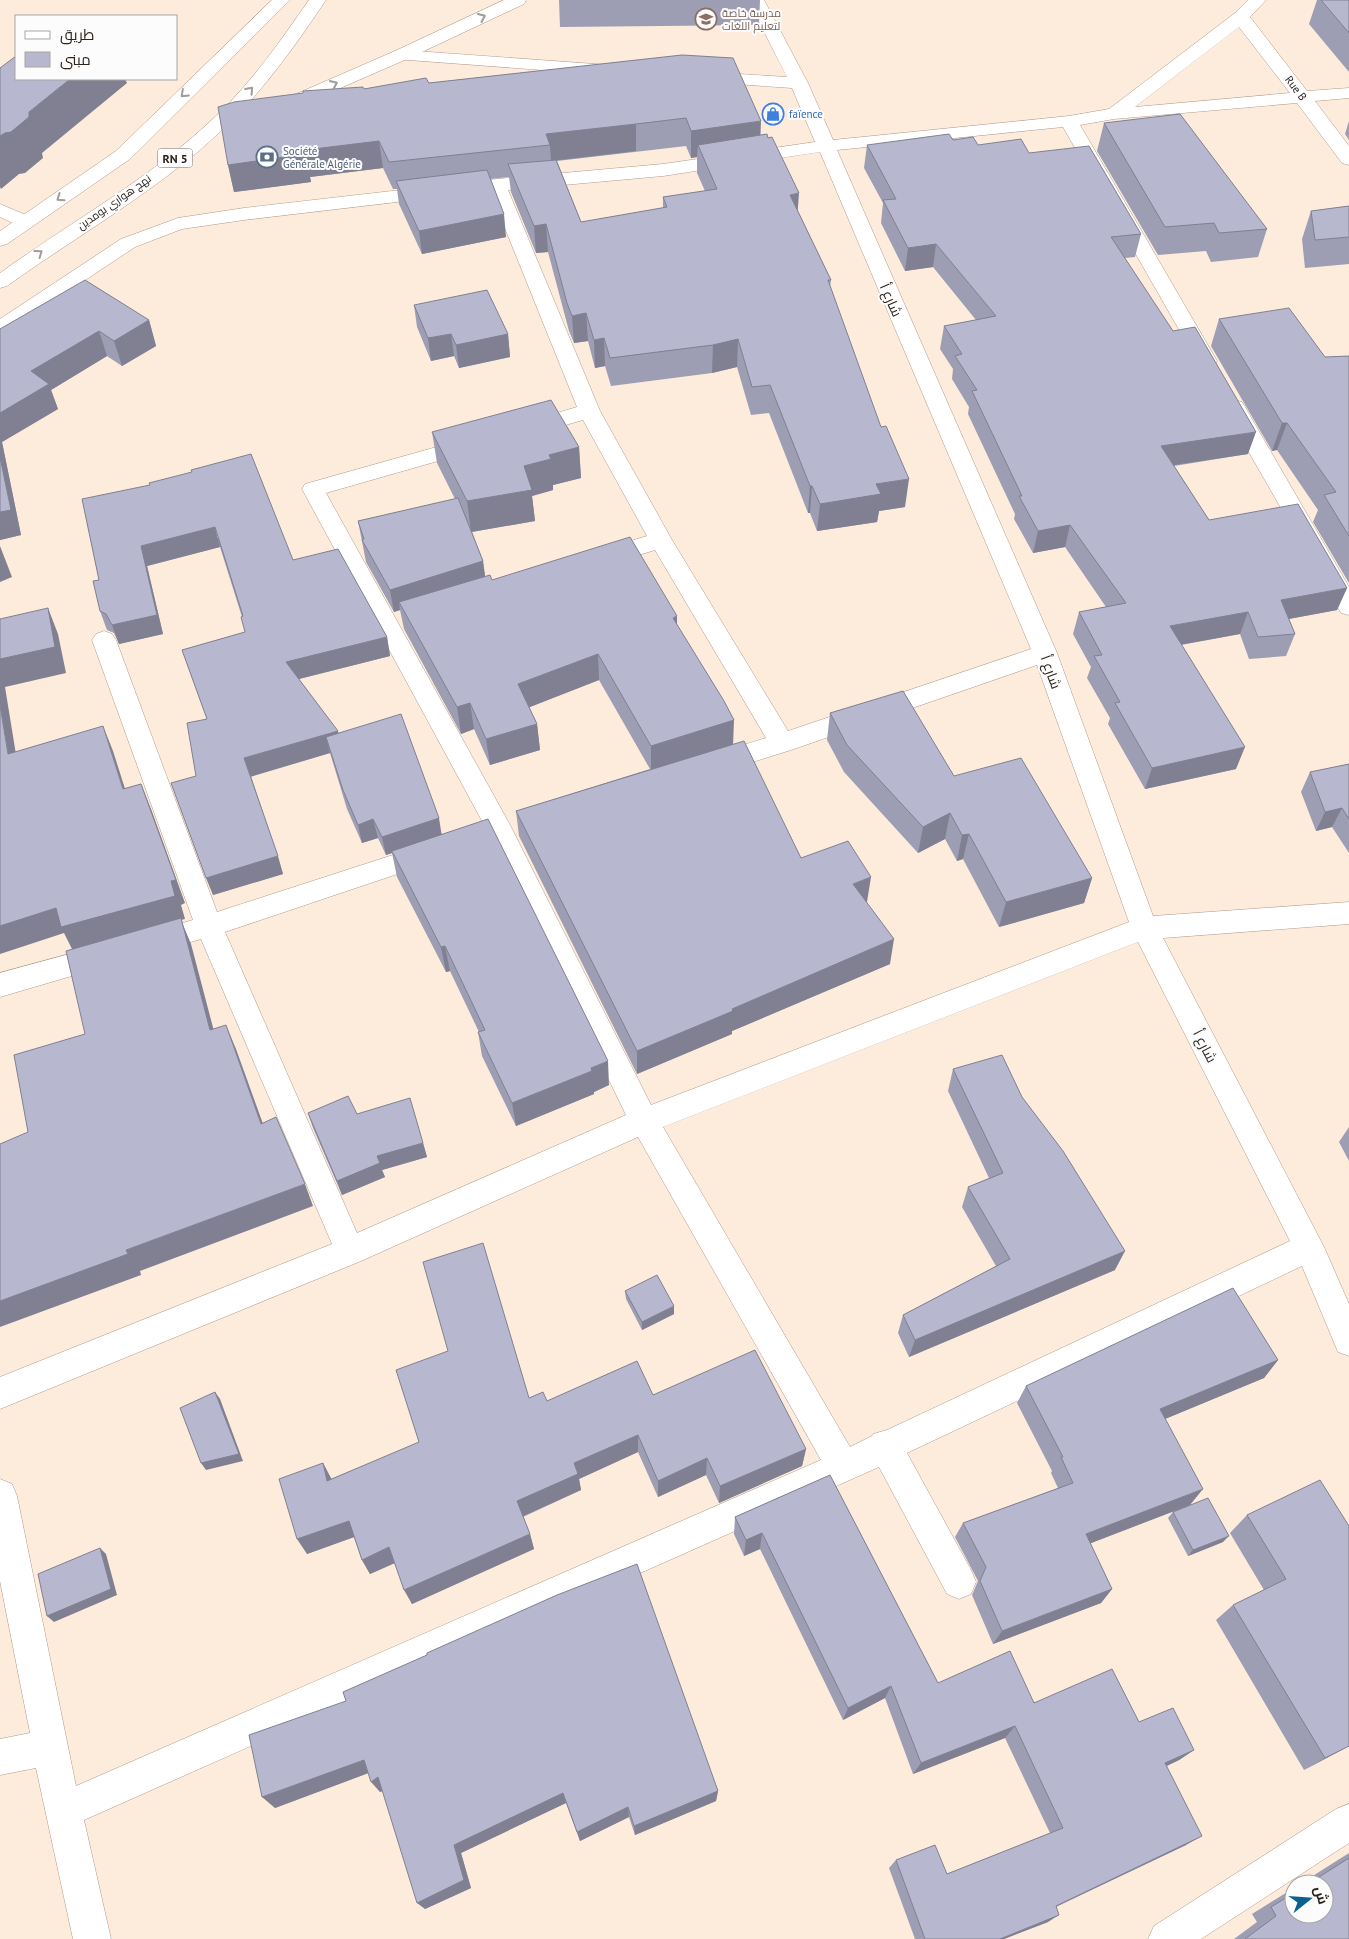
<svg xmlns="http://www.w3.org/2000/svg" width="1349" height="1939" font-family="'PT Sans',Cairo,sans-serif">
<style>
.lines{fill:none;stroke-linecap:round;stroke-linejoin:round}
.minor-casing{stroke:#af9a89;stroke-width:1}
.major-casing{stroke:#af9a89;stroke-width:1}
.minor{fill:#fff;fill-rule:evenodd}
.major{fill:#fff;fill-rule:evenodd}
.wall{fill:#9d9db3;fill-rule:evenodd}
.shaded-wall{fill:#808092}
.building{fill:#b7b7d0;stroke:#808092}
.oneway{stroke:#a09c99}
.labels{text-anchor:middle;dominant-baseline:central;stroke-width:4;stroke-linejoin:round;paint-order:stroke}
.far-education-label{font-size:11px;fill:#785e54;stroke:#fcfcfc;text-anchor:start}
.far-street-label{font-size:11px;fill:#2b231c;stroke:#fcfcfc}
.far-shop-label{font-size:11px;fill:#366cbe;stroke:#fcfcfc;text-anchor:start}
.far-service-label{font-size:11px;fill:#4e5e75;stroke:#fcfcfc;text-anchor:start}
.shield{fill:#fcfcfc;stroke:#6a645f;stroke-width:1}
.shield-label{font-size:12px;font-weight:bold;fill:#2b231c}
.street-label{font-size:14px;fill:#2b231c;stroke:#fcfcfc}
</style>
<rect width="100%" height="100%" fill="#fdebdc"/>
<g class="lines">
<g class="minor-casing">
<g id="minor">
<path d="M 748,0 L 764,0 L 808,83 L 833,140 L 1069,116 L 1109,109 L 1235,13 L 1248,0 L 1266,0 L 1250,17 L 1307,91 L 1349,88 L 1349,98 L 1315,101 L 1349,146 L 1349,165 L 1342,163 L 1297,103 L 1114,119 L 1080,125 L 1217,361 L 1214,366 L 1207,368 L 1200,366 L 1197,361 L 1063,127 L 837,150 L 1057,653 L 1153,916 L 1349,902 L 1349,924 L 1163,938 L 1324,1247 L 1349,1304 L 1349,1356 L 1338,1352 L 1302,1266 L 907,1453 L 971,1570 L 976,1582 L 971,1594 L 959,1599 L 947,1594 L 879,1467 L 84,1820 L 111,1939 L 73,1939 L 36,1768 L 0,1775 L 0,1739 L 30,1733 L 0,1581 L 0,1479 L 12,1484 L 17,1496 L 76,1786 L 821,1460 L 638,1137 L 361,1261 L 0,1409 L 0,1377 L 332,1244 L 201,939 L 150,954 L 140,951 L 136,943 L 140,935 L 193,920 L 92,640 L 96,634 L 104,631 L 112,634 L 116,640 L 217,912 L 430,843 L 439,846 L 443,853 L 439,860 L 225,932 L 357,1233 L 626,1115 L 488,832 L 302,489 L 305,484 L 472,437 L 480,439 L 483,444 L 480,449 L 326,493 L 509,823 L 651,1105 L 1129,922 L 1037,665 L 791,750 L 714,774 L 705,771 L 701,764 L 705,757 L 766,738 L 655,550 L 600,567 L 592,565 L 588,559 L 592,553 L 647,536 L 583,420 L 528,436 L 520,434 L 517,429 L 520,424 L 577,407 L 490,191 L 244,220 L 182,229 L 135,247 L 7,332 L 0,334 L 0,319 L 121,239 L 178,218 L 244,208 L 497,179 L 663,164 L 815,142 L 792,88 L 706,82 L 700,81 L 697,77 L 700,73 L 706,72 L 787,77 ZM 1239,27 L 1290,93 L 1135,107 ZM 820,152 L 1031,649 L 788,731 L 672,540 L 600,411 L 508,190 L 663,176 ZM 1138,942 L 1290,1241 L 887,1430 L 873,1434 L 872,1436 L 850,1447 L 663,1127 Z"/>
<path d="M 401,50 L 609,65 L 615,66 L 618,70 L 615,74 L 609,75 L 395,59 L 392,55 L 395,51 Z"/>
<path d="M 0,204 L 33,218 L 36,222 L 33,226 L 26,228 L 19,226 L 0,217 Z"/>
<path d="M 1234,400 L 1242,402 L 1245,407 L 1349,587 L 1349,615 L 1341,613 L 1223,407 L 1226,402 Z"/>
<path d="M 106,944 L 116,947 L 120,955 L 116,963 L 0,997 L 0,973 Z"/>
<path d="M 1349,1804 L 1349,1843 L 1201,1939 L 1148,1939 L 1154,1926 L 1336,1809 Z"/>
</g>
</g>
<g class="major-casing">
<g id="major">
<path d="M 272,0 L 290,0 L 130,159 L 7,244 L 0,246 L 0,231 L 116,151 Z"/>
<path d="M 309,0 L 326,0 C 297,43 267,86 230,122 C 168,185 79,234 7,286 L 0,288 L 0,273 C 72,221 153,177 217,115 C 253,81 281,40 309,0 Z"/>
<path d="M 504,0 L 526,0 L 524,4 L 407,59 L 292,109 L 286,110 L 280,109 L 277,105 L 280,101 L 395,51 Z"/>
</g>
</g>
<use href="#minor" class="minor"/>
<use href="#major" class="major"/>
</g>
<g class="wall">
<path d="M 559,0 L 760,0 L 759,25 L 560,27 Z"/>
<path d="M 1317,0 L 1349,0 L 1349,72 L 1309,24 Z"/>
<path d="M 682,55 L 760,135 L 798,211 L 831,280 L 830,286 L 905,507 L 879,511 L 877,522 L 817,531 L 810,513 L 808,513 L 769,413 L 751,415 L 737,367 L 712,373 L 611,386 L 605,366 L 595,368 L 588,341 L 574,343 L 569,331 L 548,252 L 536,253 L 511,192 L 509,177 L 490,179 L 506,237 L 422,254 L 399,204 L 397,189 L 393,189 L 383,168 L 310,177 L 311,182 L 234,192 L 228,165 L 364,89 L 429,83 ZM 686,146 L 691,158 L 697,157 L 697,173 L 705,191 L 663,197 L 663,208 L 581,222 L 557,161 Z"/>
<path d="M 1349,121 L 1349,140 L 1345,134 Z"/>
<path d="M 1104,123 L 1267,229 L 1258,257 L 1211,262 L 1206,251 L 1158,255 L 1097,151 Z"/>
<path d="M 953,140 L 978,145 L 1029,153 L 1141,234 L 1135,257 L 1125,258 L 1248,454 L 1174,466 L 1209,520 L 1347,588 L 1337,610 L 1289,619 L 1295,634 L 1286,656 L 1249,659 L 1240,634 L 1181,645 L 1236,769 L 1145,789 L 1108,724 L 1110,718 L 1087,678 L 1091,667 L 1073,634 L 1079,612 L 1106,607 L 1065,547 L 1033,553 L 1014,519 L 1015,514 L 968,414 L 969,407 L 952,379 L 953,369 L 940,349 L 944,326 L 976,320 L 933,267 L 905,271 L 881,223 L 883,203 L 864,168 L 867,145 Z"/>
<path d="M 1349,206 L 1349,264 L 1305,268 L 1302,239 L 1311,211 Z"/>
<path d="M 414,305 L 508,334 L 510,357 L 459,368 L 454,356 L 431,361 L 417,327 Z"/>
<path d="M 1219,319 L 1325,357 L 1349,356 L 1349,583 L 1313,522 L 1318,510 L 1277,450 L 1272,451 L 1211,346 Z"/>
<path d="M 149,320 L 156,346 L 122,366 L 107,356 L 51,390 L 58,409 L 2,442 L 21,535 L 0,540 L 0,329 Z"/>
<path d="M 432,432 L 579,447 L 581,478 L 553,485 L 553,490 L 532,496 L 535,521 L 472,532 L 483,561 L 485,576 L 492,580 L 677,616 L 677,625 L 733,744 L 801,858 L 867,902 L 866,902 L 890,964 L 732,1031 L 732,1034 L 637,1074 L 519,836 L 516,811 L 650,769 L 599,680 L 529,707 L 537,724 L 540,750 L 490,765 L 474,729 L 461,734 L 404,629 L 400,610 L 394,612 L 366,562 L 358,521 L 455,499 L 437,463 Z"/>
<path d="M 82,499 L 293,560 L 387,637 L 390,656 L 299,679 L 338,733 L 442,834 L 609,1085 L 594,1092 L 594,1094 L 516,1126 L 482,1056 L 478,1032 L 479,1032 L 450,971 L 446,972 L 397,877 L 392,853 L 386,855 L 378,838 L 362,843 L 347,809 L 330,753 L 251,776 L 283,874 L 213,895 L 196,776 L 207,719 L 182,650 L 245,632 L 242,617 L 220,547 L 147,566 L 163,634 L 119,644 L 114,633 L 107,630 L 100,611 L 99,580 Z"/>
<path d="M 830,713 L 954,776 L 1092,878 L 1084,903 L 999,927 L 963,859 L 957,861 L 945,839 L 918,853 L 844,772 L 827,740 Z"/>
<path d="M 1349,764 L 1349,853 L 1332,827 L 1316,831 L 1301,792 L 1310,772 Z"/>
<path d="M 953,1069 L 1022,1097 L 1115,1270 L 909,1357 L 898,1333 L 903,1315 L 996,1266 L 962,1207 L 968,1187 L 989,1178 L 948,1091 Z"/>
<path d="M 308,1113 L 357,1114 L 423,1143 L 427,1157 L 382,1170 L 385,1177 L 342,1195 L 313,1128 Z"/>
<path d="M 1349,1127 L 1349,1161 L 1339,1142 Z"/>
<path d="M 625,1291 L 674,1314 L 642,1330 L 626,1299 Z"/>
<path d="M 1278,1360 L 1264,1378 L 1165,1419 L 1190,1505 L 1090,1543 L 1112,1589 L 1101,1603 L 993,1644 L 972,1595 L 978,1581 L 955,1537 L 963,1523 L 1058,1488 L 1051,1473 L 1052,1471 L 1017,1403 L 1026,1386 Z"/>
<path d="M 653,1395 L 806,1449 L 802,1466 L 719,1503 L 706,1475 L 658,1497 L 638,1452 L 579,1479 L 581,1490 L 523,1517 L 530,1534 L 534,1549 L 412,1604 L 395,1563 L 370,1574 L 362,1560 L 354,1537 L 307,1554 L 323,1463 L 331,1479 L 529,1398 L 547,1401 Z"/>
<path d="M 830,1475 L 938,1683 L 1139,1722 L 1194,1750 L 1179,1760 L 1167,1766 L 1186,1845 L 1056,1907 L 1048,1922 L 1004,1939 L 915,1939 L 889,1868 L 896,1860 L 947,1874 L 1050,1833 L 1005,1738 L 913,1774 L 885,1698 L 843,1720 L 760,1549 L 744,1556 L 734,1534 L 735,1517 Z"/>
<path d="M 1173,1512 L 1223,1542 L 1188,1556 L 1168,1518 Z"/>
<path d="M 1247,1515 L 1349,1526 L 1349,1746 L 1304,1770 L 1216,1620 L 1233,1605 L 1264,1590 L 1230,1533 Z"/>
<path d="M 249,1735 L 718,1791 L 716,1801 L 635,1835 L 629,1817 L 580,1841 L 566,1803 L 461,1853 L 471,1888 L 425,1909 L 383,1791 L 380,1792 L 368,1773 L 275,1808 Z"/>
<path d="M 1349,1853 L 1349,1939 L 1234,1939 L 1257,1922 L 1252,1914 L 1294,1888 L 1294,1914 L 1324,1884 L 1300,1884 Z"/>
</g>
<g class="shaded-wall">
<path d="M 70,79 L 125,79 L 127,83 L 42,153 L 43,158 L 25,173 L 19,174 L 1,189 L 0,187 L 0,136 L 29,112 Z"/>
<path d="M 761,121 L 760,148 L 698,145 L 697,157 L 691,158 L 691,131 Z"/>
<path d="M 636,124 L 636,151 L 551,161 L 550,145 L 546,134 Z"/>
<path d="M 379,141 L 383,168 L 310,177 L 311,182 L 234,192 L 228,165 L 305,150 Z"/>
<path d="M 799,193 L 797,221 L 790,195 Z"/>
<path d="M 504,214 L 506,237 L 422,254 L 419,231 Z"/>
<path d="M 546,224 L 548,252 L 536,253 L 534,226 Z"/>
<path d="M 936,244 L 933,267 L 905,271 L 908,248 Z"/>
<path d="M 586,313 L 588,341 L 574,343 L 572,316 Z"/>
<path d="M 149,320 L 156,346 L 122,366 L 114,341 Z"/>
<path d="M 99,331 L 107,356 L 51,390 L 58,409 L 2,442 L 21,535 L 0,540 L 0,413 L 31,371 Z"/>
<path d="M 451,334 L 454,356 L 431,361 L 428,338 Z"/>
<path d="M 508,334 L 510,357 L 459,368 L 456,345 Z"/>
<path d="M 604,338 L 605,366 L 595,368 L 594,340 Z"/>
<path d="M 738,339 L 737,367 L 712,373 L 713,345 Z"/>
<path d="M 1282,423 L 1287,423 L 1277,450 L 1272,451 Z"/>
<path d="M 1256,432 L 1248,454 L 1154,468 L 1161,446 Z"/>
<path d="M 579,447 L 581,478 L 553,485 L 553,490 L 532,496 L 535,521 L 471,532 L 467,501 L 524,466 L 549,455 Z"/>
<path d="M 909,479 L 905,507 L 879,511 L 877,522 L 817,531 L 820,504 L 876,484 Z"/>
<path d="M 810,486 L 812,486 L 810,513 L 808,513 Z"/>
<path d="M 1070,525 L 1065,547 L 1033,553 L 1038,531 Z"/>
<path d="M 215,527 L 220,547 L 147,566 L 163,634 L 119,644 L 112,625 L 141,546 Z"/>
<path d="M 0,546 L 12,577 L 0,582 Z"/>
<path d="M 483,561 L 486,583 L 399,602 L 400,610 L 394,612 L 390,590 Z"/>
<path d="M 1347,588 L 1337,610 L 1272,622 L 1281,600 Z"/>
<path d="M 48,608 L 58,634 L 66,673 L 5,687 L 20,779 L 8,754 L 0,705 L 0,659 Z"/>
<path d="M 1248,612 L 1240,634 L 1162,648 L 1170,626 Z"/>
<path d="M 677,616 L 677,643 L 673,618 Z"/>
<path d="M 387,637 L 390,656 L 291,681 L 286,662 Z"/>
<path d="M 598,654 L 599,680 L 520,711 L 518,684 Z"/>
<path d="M 470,703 L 474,729 L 461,734 L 457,707 Z"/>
<path d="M 734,720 L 733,746 L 651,771 L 651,746 Z"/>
<path d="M 537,724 L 540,750 L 490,765 L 486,739 Z"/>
<path d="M 103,726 L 113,751 L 133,814 L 123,789 Z"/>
<path d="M 338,731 L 342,749 L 326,737 L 330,753 L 250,777 L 244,758 Z"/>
<path d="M 1245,747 L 1236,769 L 1145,789 L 1152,768 Z"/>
<path d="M 141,784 L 151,809 L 185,903 L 181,905 L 185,919 L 181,920 L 191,944 L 220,1054 L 73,951 L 64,933 L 0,954 L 0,926 Z"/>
<path d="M 1342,808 L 1332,827 L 1316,831 L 1325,812 Z"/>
<path d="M 950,813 L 945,839 L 918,853 L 923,827 Z"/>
<path d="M 439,818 L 442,837 L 392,851 L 392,853 L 386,855 L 382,837 Z"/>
<path d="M 373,819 L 378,838 L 362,843 L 358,825 Z"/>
<path d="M 969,834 L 963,859 L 957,861 L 962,835 Z"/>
<path d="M 278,856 L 283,874 L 213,895 L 206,878 Z"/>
<path d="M 871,877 L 867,902 L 849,909 L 853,884 Z"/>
<path d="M 1092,878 L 1084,903 L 999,927 L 1006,902 Z"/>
<path d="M 894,939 L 890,964 L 732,1031 L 732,1034 L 637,1074 L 637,1051 L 732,1009 Z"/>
<path d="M 445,946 L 450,971 L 446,972 L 441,947 Z"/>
<path d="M 226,1025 L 236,1049 L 271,1146 L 261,1124 Z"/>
<path d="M 608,1061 L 609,1085 L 594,1092 L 594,1094 L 516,1126 L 512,1103 Z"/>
<path d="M 423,1143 L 427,1157 L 382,1170 L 385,1177 L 342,1195 L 337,1181 L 377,1156 Z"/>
<path d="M 305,1184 L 313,1206 L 140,1271 L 141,1275 L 0,1327 L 0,1301 L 126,1250 Z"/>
<path d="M 1125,1251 L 1115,1270 L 909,1357 L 915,1340 Z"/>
<path d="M 674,1306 L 674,1314 L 642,1330 L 642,1322 Z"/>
<path d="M 1278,1360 L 1264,1378 L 1148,1426 L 1160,1409 Z"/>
<path d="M 215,1392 L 220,1399 L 243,1461 L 206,1470 L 201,1463 Z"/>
<path d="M 638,1435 L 638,1452 L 579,1479 L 581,1490 L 521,1517 L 517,1501 L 574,1463 Z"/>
<path d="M 806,1449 L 802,1466 L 719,1503 L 720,1486 Z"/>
<path d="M 707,1458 L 706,1475 L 658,1497 L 658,1481 Z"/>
<path d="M 323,1463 L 332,1480 L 327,1481 Z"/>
<path d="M 1203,1489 L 1190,1505 L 1076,1549 L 1086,1534 Z"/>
<path d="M 349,1521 L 357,1536 L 307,1554 L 297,1539 Z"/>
<path d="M 762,1533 L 760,1549 L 744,1556 L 746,1540 Z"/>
<path d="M 530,1534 L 534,1549 L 412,1604 L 404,1590 Z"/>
<path d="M 1229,1536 L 1223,1542 L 1188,1556 L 1193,1550 Z"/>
<path d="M 389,1547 L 397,1562 L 370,1574 L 362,1560 Z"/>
<path d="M 100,1548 L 106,1554 L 117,1595 L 54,1622 L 47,1616 Z"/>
<path d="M 1112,1589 L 1101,1603 L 993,1644 L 1002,1631 Z"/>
<path d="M 891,1686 L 885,1698 L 843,1720 L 848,1708 Z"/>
<path d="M 1015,1726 L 1005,1738 L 913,1774 L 921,1763 Z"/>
<path d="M 1349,1746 L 1304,1770 L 1325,1758 Z"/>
<path d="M 1194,1750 L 1179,1760 L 1151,1773 L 1165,1763 Z"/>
<path d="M 364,1760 L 374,1771 L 275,1808 L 262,1797 Z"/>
<path d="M 378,1777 L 388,1788 L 380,1792 L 371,1782 Z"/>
<path d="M 718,1791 L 716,1801 L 635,1835 L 634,1826 Z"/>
<path d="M 563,1793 L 566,1803 L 461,1853 L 471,1888 L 425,1909 L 417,1903 L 454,1845 Z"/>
<path d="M 628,1807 L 629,1817 L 580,1841 L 577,1832 Z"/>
<path d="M 1202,1836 L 1186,1845 L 1044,1912 L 1056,1906 Z"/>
<path d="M 1059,1915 L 1048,1922 L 1004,1939 L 1000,1939 Z"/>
</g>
<g class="building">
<path d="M 1321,0 L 1349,0 L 1349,33 Z"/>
<path d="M 682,55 L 733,58 L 761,121 L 691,131 L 686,118 L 636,124 L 546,134 L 550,145 L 389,162 L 379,141 L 305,150 L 306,154 L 228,165 L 218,107 L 234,102 L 303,93 L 303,91 L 363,87 L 364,89 L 426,78 L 429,83 Z"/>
<path d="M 16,56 L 16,79 L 70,79 L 29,112 L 29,117 L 11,132 L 5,133 L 0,136 L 0,68 Z"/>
<path d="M 1180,114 L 1267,229 L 1219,233 L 1214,223 L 1165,227 L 1104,123 Z"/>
<path d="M 767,134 L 768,138 L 772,137 L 799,193 L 790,195 L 831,280 L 828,280 L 881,427 L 886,426 L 909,479 L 876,484 L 881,494 L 820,504 L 812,486 L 810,486 L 770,385 L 752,387 L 738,339 L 713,345 L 610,358 L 604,338 L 594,340 L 586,313 L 572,316 L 567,303 L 546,224 L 534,226 L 508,164 L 556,160 L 581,222 L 667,207 L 663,197 L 717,189 L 698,145 Z"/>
<path d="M 949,134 L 953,140 L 973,137 L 978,145 L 1021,139 L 1029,153 L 1089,146 L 1141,234 L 1111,237 L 1173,331 L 1195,327 L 1256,432 L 1161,446 L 1209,520 L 1298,504 L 1347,588 L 1281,600 L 1295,634 L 1258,637 L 1248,612 L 1170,626 L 1245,747 L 1152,768 L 1115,703 L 1120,702 L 1094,656 L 1102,655 L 1079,612 L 1126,603 L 1070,525 L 1038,531 L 1019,496 L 1022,496 L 972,391 L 977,390 L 955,356 L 962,354 L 944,326 L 996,316 L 936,244 L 908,248 L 883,200 L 896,199 L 867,145 Z"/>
<path d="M 487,170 L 504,214 L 419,231 L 396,181 Z"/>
<path d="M 1349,206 L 1349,237 L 1315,240 L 1311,211 Z"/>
<path d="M 85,280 L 149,320 L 114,341 L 99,331 L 31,371 L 49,384 L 0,413 L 0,329 Z"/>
<path d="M 487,290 L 508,334 L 456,345 L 451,334 L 428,338 L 414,305 Z"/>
<path d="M 1289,308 L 1325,357 L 1349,356 L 1349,536 L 1324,495 L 1336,492 L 1287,423 L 1282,423 L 1219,319 Z"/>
<path d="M 551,400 L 579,447 L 549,455 L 551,459 L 524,466 L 532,490 L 467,501 L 432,432 Z"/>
<path d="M 251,454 L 293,560 L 338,549 L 387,637 L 286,662 L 338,731 L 244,758 L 278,856 L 206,878 L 171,783 L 196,776 L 187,723 L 207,719 L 182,650 L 245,632 L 241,617 L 243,616 L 215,527 L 141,546 L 157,615 L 112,625 L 106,614 L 100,611 L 93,581 L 99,580 L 82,499 L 150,485 L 149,483 L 192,472 L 191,470 Z"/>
<path d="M 0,457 L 11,510 L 0,512 Z"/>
<path d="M 458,498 L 483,561 L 390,590 L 362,540 L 364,539 L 358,521 Z"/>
<path d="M 630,537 L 677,616 L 673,618 L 724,701 L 734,720 L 651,746 L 598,654 L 518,684 L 537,724 L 486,739 L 470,703 L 457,707 L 399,602 L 490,575 L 492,580 Z"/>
<path d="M 48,608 L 55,647 L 0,659 L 0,619 Z"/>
<path d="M 903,691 L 954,776 L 1021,758 L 1092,878 L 1006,902 L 969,834 L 962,835 L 950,813 L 923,827 L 847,745 L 830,713 Z"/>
<path d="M 0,705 L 8,754 L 103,726 L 123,789 L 141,784 L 176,880 L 171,881 L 175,896 L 61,927 L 56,908 L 0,926 Z"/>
<path d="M 401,714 L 439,818 L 382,837 L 373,819 L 358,825 L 343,790 L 326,737 Z"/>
<path d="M 744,741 L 801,858 L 848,841 L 871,877 L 853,884 L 894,939 L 732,1009 L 733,1011 L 637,1051 L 516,811 Z"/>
<path d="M 1349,764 L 1349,819 L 1342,808 L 1325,812 L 1310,772 Z"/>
<path d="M 488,819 L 608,1061 L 591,1068 L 592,1071 L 512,1103 L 478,1032 L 485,1030 L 445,946 L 441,947 L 392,851 Z"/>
<path d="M 181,918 L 210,1030 L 226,1025 L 261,1124 L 276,1117 L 305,1184 L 126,1250 L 128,1254 L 0,1301 L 0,1144 L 28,1132 L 14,1055 L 85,1034 L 66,951 Z"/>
<path d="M 1002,1055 L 1022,1097 L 1063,1151 L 1125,1251 L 915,1340 L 903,1315 L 1010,1259 L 968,1187 L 1003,1173 L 953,1069 Z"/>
<path d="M 348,1096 L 357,1114 L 410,1098 L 423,1143 L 377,1156 L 380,1163 L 337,1181 L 308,1113 Z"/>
<path d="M 483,1243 L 529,1398 L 543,1392 L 547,1401 L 637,1361 L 653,1395 L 755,1350 L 806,1449 L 720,1486 L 707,1458 L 658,1481 L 638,1435 L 574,1463 L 578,1474 L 517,1501 L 530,1534 L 404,1590 L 389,1547 L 362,1560 L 349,1521 L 297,1539 L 279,1479 L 323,1463 L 327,1481 L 419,1442 L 396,1370 L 448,1351 L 423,1262 Z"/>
<path d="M 657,1275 L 674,1306 L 642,1322 L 625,1291 Z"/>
<path d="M 1233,1288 L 1278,1360 L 1160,1409 L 1203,1489 L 1086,1534 L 1112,1589 L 1002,1631 L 980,1581 L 986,1567 L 963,1523 L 1073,1483 L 1061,1457 L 1063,1457 L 1026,1386 Z"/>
<path d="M 215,1392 L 239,1454 L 201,1463 L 180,1408 Z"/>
<path d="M 830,1475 L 938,1683 L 1010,1651 L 1034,1703 L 1112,1669 L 1139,1722 L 1173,1708 L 1194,1750 L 1165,1763 L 1202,1836 L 1056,1906 L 1059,1915 L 1000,1939 L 925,1939 L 896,1860 L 935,1845 L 947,1874 L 1063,1828 L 1015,1726 L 921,1763 L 891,1686 L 848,1708 L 762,1533 L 746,1540 L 735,1517 Z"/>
<path d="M 1320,1480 L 1349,1526 L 1349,1746 L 1325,1758 L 1233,1605 L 1286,1579 L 1247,1515 Z"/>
<path d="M 1208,1498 L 1229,1536 L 1193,1550 L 1173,1512 Z"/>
<path d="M 100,1548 L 111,1589 L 47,1616 L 38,1574 Z"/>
<path d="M 637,1564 L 718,1791 L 634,1826 L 628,1807 L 577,1832 L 563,1793 L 454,1845 L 464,1880 L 417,1903 L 378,1777 L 371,1782 L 364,1760 L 262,1797 L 249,1735 L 346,1701 L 343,1692 L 427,1655 L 427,1653 L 557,1595 Z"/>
<path d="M 1349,1858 L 1349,1939 L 1245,1939 L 1276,1916 L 1271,1907 L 1294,1893 L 1294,1914 L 1324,1914 L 1324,1884 L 1308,1884 Z"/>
</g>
<defs><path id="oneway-chevron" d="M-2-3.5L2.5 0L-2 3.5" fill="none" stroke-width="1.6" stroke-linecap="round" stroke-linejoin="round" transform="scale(1.25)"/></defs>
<g class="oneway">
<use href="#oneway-chevron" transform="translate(482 17) rotate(-25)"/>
<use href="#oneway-chevron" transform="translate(334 84) rotate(-24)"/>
<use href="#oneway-chevron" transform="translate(250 90) rotate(-48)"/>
<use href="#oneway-chevron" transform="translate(184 94) rotate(137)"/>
<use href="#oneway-chevron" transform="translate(60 198) rotate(145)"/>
<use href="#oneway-chevron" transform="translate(39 253) rotate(-36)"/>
</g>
<defs>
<g id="school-ring" transform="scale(1.125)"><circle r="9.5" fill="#fcfcfc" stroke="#8d6e63" stroke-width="1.5"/><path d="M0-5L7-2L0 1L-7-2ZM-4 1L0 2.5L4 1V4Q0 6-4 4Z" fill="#8d6e63"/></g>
<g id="shop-ring" transform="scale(1.125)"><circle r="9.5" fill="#fcfcfc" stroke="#3f7fe0" stroke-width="1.5"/><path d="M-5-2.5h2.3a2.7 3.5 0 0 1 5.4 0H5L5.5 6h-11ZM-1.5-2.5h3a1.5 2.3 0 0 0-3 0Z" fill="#3f7fe0"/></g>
<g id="bank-ring" transform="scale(1.125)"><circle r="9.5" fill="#fcfcfc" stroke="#5c6f8a" stroke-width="1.5"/><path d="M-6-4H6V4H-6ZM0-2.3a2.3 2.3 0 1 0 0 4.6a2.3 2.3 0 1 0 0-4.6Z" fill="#5c6f8a"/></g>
</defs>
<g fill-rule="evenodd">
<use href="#school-ring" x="706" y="19"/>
<use href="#shop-ring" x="773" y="114"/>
<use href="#bank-ring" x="267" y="157"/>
</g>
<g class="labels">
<g class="far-education-label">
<text x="722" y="13">مدرسة خاصة<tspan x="722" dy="13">لتعليم اللغات</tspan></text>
</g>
<g class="far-street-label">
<text transform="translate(1296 88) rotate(53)">Rue B</text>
<text transform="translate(114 202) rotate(-35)">نهج هواري بومدين</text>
</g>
<g class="far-shop-label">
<text x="789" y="114">faïence</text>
</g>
<g class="far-service-label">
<text x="283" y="151">Société<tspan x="283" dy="13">Générale Algérie</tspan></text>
</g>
<rect class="shield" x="157.5" y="148.5" width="35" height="19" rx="4"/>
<g class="shield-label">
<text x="175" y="158">RN 5</text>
</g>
<g class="street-label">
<text transform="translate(891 300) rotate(66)">شارع أ</text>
<text transform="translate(1051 672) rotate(70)">شارع أ</text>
<text transform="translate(1205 1046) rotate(63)">شارع أ</text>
</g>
</g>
<rect x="15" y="15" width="162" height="65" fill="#fcfcfc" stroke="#a8a5a2"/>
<rect x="25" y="31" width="25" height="8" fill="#ffffff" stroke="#a8a5a2"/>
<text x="60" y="40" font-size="15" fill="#2b231c">طريق</text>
<rect x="25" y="52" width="25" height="15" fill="#b7b7d0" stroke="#a8a5a2"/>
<text x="60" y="65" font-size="15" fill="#2b231c">مبنى</text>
<g transform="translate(1309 1899) rotate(73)"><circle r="24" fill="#fcfcfc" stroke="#a8a5a2"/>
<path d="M0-4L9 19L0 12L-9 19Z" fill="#0a6091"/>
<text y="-8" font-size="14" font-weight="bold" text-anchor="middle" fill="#2b231c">ش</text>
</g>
</svg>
